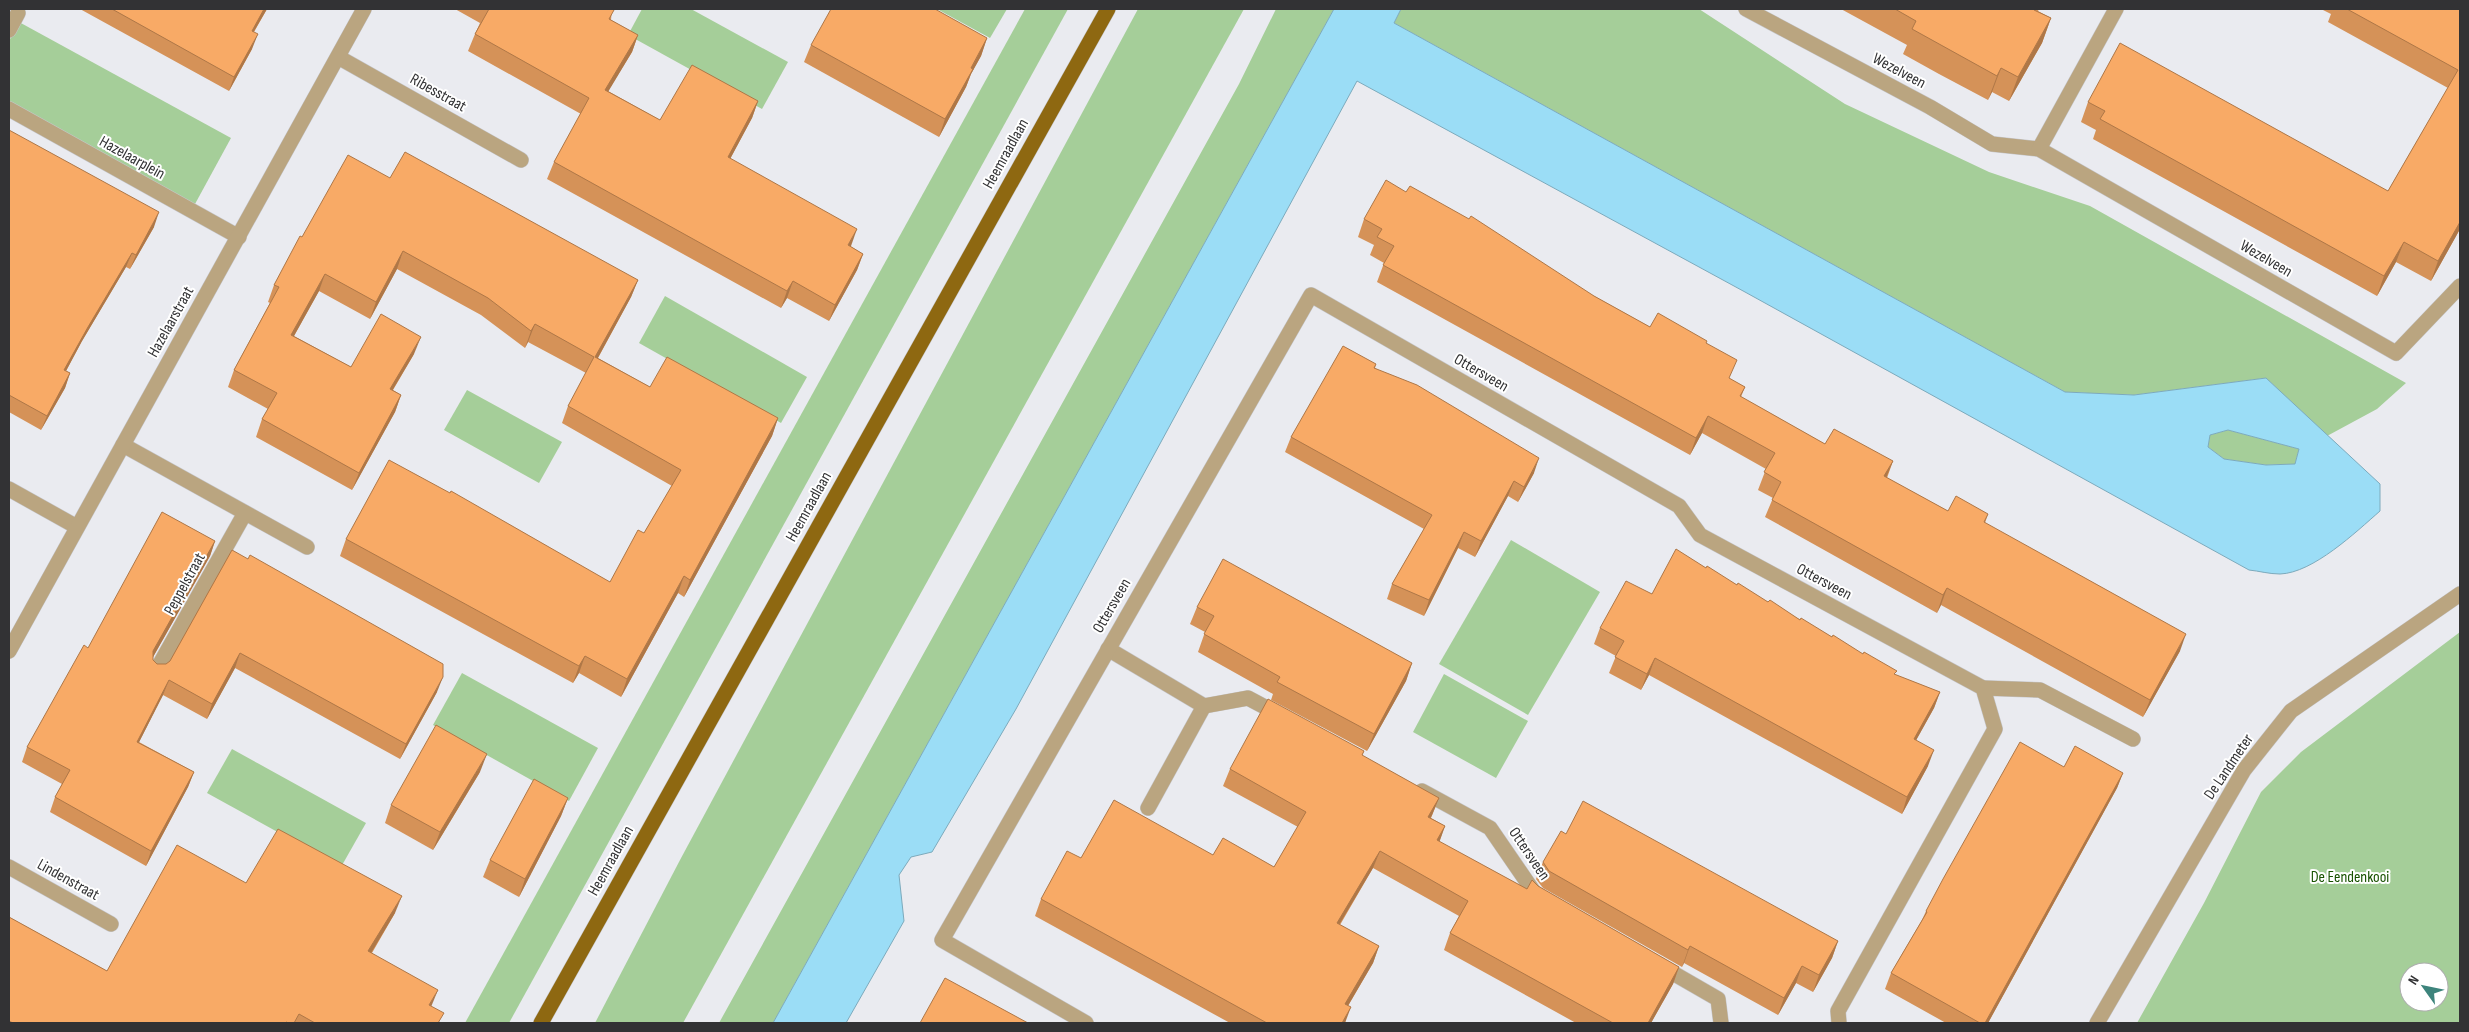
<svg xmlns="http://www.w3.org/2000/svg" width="2469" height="1032" font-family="'Sofia Sans Condensed',sans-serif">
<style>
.green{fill:#a5ce99;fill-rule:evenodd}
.water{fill:#9bddf6;stroke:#7caabc;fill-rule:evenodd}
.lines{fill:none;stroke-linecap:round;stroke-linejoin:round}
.minor-casing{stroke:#c5c6ca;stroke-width:16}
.major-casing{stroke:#c5c6ca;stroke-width:16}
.minor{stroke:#baa580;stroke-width:15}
.major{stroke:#8e6811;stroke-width:15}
.wall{fill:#d59258}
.shaded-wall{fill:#ae7747}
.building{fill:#f8aa66;stroke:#ae7747}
.labels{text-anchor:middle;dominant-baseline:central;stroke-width:4;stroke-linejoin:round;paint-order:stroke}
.street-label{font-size:16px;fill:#323234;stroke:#fff}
.park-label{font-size:16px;fill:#185200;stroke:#fff}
</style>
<rect width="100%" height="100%" fill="#eaebf0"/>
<g class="green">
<path d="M 642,9 L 691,9 L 788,62 L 762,109 L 628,35 Z"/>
<path d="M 937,9 L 1007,9 L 990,38 Z"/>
<path d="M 1025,9 L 1068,9 L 509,1023 L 465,1023 Z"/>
<path d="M 1138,9 L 1244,9 L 683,1023 L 595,1023 L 680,860 Z"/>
<path d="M 1276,9 L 1334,9 L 773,1023 L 719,1023 L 1239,84 Z"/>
<path d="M 1401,9 L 1699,9 L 1845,104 L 1989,172 L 2090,206 L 2406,383 L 2377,409 L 2327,436 L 2266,378 L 2134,395 L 2065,392 L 1394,23 Z"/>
<path d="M 19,22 L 231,138 L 195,204 L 9,102 L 9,41 Z"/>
<path d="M 665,296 L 807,377 L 781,423 L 639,343 Z"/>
<path d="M 467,390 L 562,442 L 539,483 L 444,430 Z"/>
<path d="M 2228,430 L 2299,449 L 2295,464 L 2266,465 L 2224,459 L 2208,447 L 2210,435 Z"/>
<path d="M 1511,540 L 1600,592 L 1528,715 L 1439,664 Z"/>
<path d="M 2460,632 L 2460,1023 L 2137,1023 L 2204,903 L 2261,792 L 2301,752 ZM 2409,972 L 2439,972 L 2439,1002 L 2409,1002 Z"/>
<path d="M 462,673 L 598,748 L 569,801 L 433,725 Z"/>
<path d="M 1444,674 L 1528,721 L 1496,778 L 1413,732 Z"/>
<path d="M 232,749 L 366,823 L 341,867 L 207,793 Z"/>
</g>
<path class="water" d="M 1334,9 L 1401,9 L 1394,23 L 2065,392 L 2134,395 L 2266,378 L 2380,484 L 2380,511 C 2356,532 2313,573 2280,574 C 2269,574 2259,571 2249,570 L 1745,292 L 1357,81 L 1016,709 L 932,852 L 911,857 L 899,875 L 904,921 L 846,1023 L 773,1023 ZM 2228,430 L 2299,449 L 2295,464 L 2266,465 L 2224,459 L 2208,447 L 2210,435 Z"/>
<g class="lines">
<g class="minor-casing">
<g id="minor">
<path d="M 1746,9 L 1930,107 L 1992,144 L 2039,149 L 2396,353 L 2460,286"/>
<path d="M 9,30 L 18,13"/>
<path d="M 338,57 L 521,160"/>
<path d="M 9,109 L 239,237"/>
<path d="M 2039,149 L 2116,9"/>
<path d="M 123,445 L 307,547"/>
<path d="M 9,489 L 77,527"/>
<path d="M 1108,649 L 1204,706 L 1148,808"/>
<path d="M 9,651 L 364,9"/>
<path d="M 156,671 L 245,513"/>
<path d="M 1983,688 L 2040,690 L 2133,739"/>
<path d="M 1204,706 L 1248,698 L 1282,716"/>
<path d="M 1422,791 L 1490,828 L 1536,895 L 1543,899"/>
<path d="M 9,867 L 111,924"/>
<path d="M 1659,965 L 1718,999 L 1721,1023"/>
<path d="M 1086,1023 L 942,940 L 1311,295 L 1679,506 L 1700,535 L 1983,688 L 1995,729 L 1838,1011 L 1839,1023"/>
<path d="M 2097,1023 L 2244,770 L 2291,711 L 2460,594"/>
</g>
</g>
<g class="major-casing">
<path id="major" d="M 541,1023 L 1108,9"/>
</g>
<use href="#minor" class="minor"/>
<use href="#major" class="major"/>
</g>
<g class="wall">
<path d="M 80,9 L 267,9 L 254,32 L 252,49 L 229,91 Z"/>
<path d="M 455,9 L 612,9 L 611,20 L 638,35 L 632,52 L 608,91 L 660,120 L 758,101 L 752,118 L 730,159 L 850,246 L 863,254 L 857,270 L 829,321 L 787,298 L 781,308 L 547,179 L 554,162 L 581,114 L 468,51 L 475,34 L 480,23 Z"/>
<path d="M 1841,9 L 2039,9 L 2038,11 L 2051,18 L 2042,43 L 2009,101 L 1992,92 L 1988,100 L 1939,74 L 1903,54 L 1907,45 Z"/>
<path d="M 2321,9 L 2460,9 L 2460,229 L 2431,281 L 2396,262 L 2377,296 L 2093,139 L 2096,130 L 2081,122 L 2088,102 L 2388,191 L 2448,88 L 2328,22 L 2331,14 Z"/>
<path d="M 987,38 L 981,56 L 971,74 L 966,87 L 939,137 L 804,62 L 811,45 Z"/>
<path d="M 9,130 L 154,227 L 130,269 L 126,267 L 82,341 L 66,371 L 70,373 L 65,388 L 41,430 L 9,412 Z"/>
<path d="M 390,178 L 638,280 L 631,297 L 598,358 L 650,387 L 778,418 L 772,436 L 684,597 L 678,593 L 621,697 L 579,673 L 573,683 L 340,556 L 346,539 L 610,582 L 644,533 L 672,486 L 562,423 L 568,406 L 586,373 L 528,342 L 525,348 L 481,315 L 397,269 L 370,319 L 319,291 L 294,336 L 351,367 L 414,354 L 393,390 L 401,395 L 395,412 L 352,490 L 256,437 L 262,419 L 268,409 L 228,387 L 234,370 L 270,303 L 268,302 L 274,285 L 302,237 Z"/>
<path d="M 1364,219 L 1594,296 L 1650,327 L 1706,343 L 1730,379 L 1745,387 L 1741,397 L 1825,444 L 1893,461 L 1887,478 L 1948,511 L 1988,514 L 1985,523 L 2180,651 L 2143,717 L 1941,605 L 1937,613 L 1765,517 L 1773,498 L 1758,490 L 1766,469 L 1702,433 L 1690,455 L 1377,282 L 1384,263 L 1370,255 L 1374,245 L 1358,237 Z"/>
<path d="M 1376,364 L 1375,368 L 1534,473 L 1518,502 L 1508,496 L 1475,557 L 1458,548 L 1424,616 L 1387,599 L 1392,584 L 1424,529 L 1285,452 L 1291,437 Z"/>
<path d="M 215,541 L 210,556 L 153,657 L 153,660 L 157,664 L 166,664 L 170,661 L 232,550 L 437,692 L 400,759 L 235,668 L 207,719 L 163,695 L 139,742 L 194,772 L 188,787 L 146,866 L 50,812 L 55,797 L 62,784 L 22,762 L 27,747 L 88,648 Z"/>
<path d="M 1706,568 L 1832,637 L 1895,675 L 1940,692 L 1934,708 L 1916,740 L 1928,766 L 1902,814 L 1649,675 L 1641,690 L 1609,673 L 1616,656 L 1594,644 L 1600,628 L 1652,594 Z"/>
<path d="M 1197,607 L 1412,663 L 1406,681 L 1367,751 L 1271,700 L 1273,694 L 1198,652 L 1205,632 L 1190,624 Z"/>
<path d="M 1364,751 L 1362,756 L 1439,798 L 1431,818 L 1445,826 L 1439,842 L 1527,889 L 1538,886 L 1679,967 L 1673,984 L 1651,1023 L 1576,1023 L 1444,950 L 1450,933 L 1459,916 L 1373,868 L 1340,925 L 1379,946 L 1373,963 L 1348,1006 L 1345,1023 L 1230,1023 L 1035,916 L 1041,899 L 1081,858 L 1213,855 L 1274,867 L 1298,827 L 1223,786 L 1230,769 Z"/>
<path d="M 2064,767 L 2123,773 L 2117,788 L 1988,1023 L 1946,1023 L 1885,989 L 1891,973 L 1922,920 L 1926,911 Z"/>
<path d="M 480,772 L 433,850 L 385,823 L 391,805 Z"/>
<path d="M 568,798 L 561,816 L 519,897 L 483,877 L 490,860 Z"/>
<path d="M 1543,862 L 1838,941 L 1832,958 L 1813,992 L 1796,983 L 1778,1015 L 1684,963 L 1682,967 L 1543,888 L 1536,879 Z"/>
<path d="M 246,883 L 395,913 L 372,953 L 431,1007 L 440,1023 L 9,1023 L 9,917 L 107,971 Z"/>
</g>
<g class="shaded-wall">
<path d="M 264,9 L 267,9 L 246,45 L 252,31 Z"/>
<path d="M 2051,18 L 2042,43 L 2009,101 L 2018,77 Z"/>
<path d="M 258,34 L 252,49 L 229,91 L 234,77 Z"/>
<path d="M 638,35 L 632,52 L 599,107 L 605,90 Z"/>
<path d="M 987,38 L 981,56 L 971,74 L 966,87 L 939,137 L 945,119 Z"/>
<path d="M 2001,68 L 1992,92 L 1988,100 L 1997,76 Z"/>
<path d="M 758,101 L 752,118 L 722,174 L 728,157 Z"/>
<path d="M 159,212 L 154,227 L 130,269 L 136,255 Z"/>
<path d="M 2460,222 L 2460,229 L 2431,281 L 2438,261 Z"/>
<path d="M 857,229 L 851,246 L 842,262 L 848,245 Z"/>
<path d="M 2404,242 L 2396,262 L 2377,296 L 2384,276 Z"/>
<path d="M 403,251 L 397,269 L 370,319 L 376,302 Z"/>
<path d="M 132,253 L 126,267 L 82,341 L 59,384 L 64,370 L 88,327 Z"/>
<path d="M 863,254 L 857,270 L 829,321 L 835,305 Z"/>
<path d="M 325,274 L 319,291 L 285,352 L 291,335 Z"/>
<path d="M 638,280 L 631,297 L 589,374 L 595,357 Z"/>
<path d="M 793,281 L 787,298 L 781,308 L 787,291 Z"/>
<path d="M 535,324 L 528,342 L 525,348 L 531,331 Z"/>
<path d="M 421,337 L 414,354 L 383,406 L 390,389 Z"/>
<path d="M 70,373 L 65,388 L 41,430 L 47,416 Z"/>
<path d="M 401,395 L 395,412 L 352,490 L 359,473 Z"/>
<path d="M 1708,416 L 1702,433 L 1690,455 L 1696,438 Z"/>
<path d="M 778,418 L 772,436 L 684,597 L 690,580 Z"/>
<path d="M 1539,458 L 1534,473 L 1518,502 L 1524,487 Z"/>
<path d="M 1893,461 L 1886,478 L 1884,476 Z"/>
<path d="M 1514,481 L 1508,496 L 1475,557 L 1481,541 Z"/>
<path d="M 1464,532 L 1458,548 L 1424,616 L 1429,600 Z"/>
<path d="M 215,541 L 210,556 L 148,666 L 153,651 Z"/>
<path d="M 684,576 L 678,593 L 621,697 L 627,679 Z"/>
<path d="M 1947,588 L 1941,605 L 1937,613 L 1943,595 Z"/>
<path d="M 2186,634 L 2180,651 L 2143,717 L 2150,700 Z"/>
<path d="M 240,653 L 235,668 L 207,719 L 212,704 Z"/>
<path d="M 585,656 L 579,673 L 573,683 L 579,666 Z"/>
<path d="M 1655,658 L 1649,675 L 1641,690 L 1647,674 Z"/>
<path d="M 1412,663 L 1406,681 L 1367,751 L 1374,734 Z"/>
<path d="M 443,677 L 437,692 L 400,759 L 406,744 Z"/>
<path d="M 169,680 L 163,695 L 132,756 L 137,742 Z"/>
<path d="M 1940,692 L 1934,708 L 1908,755 L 1914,739 Z"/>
<path d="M 1934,750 L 1928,766 L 1902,814 L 1907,797 Z"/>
<path d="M 487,754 L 480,772 L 433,850 L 440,832 Z"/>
<path d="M 194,772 L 188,787 L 146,866 L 151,851 Z"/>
<path d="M 2123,773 L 2117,788 L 1988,1023 L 1985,1023 Z"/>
<path d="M 568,798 L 561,816 L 519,897 L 525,879 Z"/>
<path d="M 1439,798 L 1432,815 L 1422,834 L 1428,817 Z"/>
<path d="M 1445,826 L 1439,843 L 1437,840 Z"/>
<path d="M 1380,851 L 1373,868 L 1330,940 L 1337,923 Z"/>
<path d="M 402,896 L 395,913 L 362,968 L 368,951 Z"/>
<path d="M 1838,941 L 1832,958 L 1813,992 L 1819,975 Z"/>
<path d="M 1379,946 L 1373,963 L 1339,1021 L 1345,1004 Z"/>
<path d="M 1690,946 L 1684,963 L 1682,967 L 1688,950 Z"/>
<path d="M 1802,966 L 1796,983 L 1778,1015 L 1784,998 Z"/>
<path d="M 1679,967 L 1673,984 L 1651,1023 L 1648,1023 Z"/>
<path d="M 438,990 L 431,1007 L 429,1005 Z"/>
<path d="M 1351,1007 L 1345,1023 L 1342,1023 Z"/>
</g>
<g class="building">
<path d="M 112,9 L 264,9 L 252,31 L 258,34 L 234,77 Z"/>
<path d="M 489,9 L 612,9 L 614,10 L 609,19 L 638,35 L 605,90 L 660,120 L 692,65 L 758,101 L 728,157 L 857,229 L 848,245 L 863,254 L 835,305 L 793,281 L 787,291 L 554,162 L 589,98 L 475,34 Z"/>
<path d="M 831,9 L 935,9 L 987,38 L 971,68 L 973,69 L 945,119 L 811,45 Z"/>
<path d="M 1895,9 L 2035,9 L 2034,10 L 2051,18 L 2018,77 L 2001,68 L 1997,76 L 1912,29 L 1916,21 Z"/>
<path d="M 2347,9 L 2460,9 L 2460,222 L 2438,261 L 2404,242 L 2384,276 L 2100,119 L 2105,111 L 2088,102 L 2120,43 L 2388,191 L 2458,70 Z"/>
<path d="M 9,130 L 159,212 L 136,255 L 132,253 L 88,327 L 64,370 L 70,373 L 47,416 L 9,395 Z"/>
<path d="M 405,152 L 638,280 L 595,357 L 650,387 L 667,357 L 778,418 L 690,580 L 684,576 L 627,679 L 585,656 L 579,666 L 346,539 L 389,460 L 450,493 L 451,491 L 610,582 L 638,530 L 644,533 L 681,470 L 568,406 L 594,357 L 535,324 L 531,331 L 488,298 L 403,251 L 376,302 L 325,274 L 291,335 L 351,367 L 381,314 L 421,337 L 390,389 L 401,395 L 359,473 L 262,419 L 277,393 L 234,370 L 279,287 L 274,285 L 300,236 L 302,237 L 348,155 L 390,178 Z"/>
<path d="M 1386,180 L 1406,192 L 1410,186 L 1469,219 L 1471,216 L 1594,296 L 1650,327 L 1658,313 L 1707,341 L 1706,343 L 1737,360 L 1729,378 L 1745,387 L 1740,396 L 1825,444 L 1834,429 L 1893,461 L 1884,476 L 1948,511 L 1956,496 L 1988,514 L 1984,522 L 2186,634 L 2150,700 L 1947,588 L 1943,595 L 1772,500 L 1781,482 L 1764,472 L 1775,453 L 1708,416 L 1696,438 L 1383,265 L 1394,246 L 1377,237 L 1382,229 L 1364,219 Z"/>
<path d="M 1343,346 L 1376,364 L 1374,368 L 1417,385 L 1539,458 L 1524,487 L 1514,481 L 1481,541 L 1464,532 L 1429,600 L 1392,584 L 1432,515 L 1291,437 Z"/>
<path d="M 162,512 L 215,541 L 153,651 L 153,660 L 157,664 L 166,664 L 170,661 L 232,550 L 248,559 L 250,555 L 443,664 L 443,677 L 406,744 L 240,653 L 212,704 L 169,680 L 137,742 L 194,772 L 151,851 L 55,797 L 70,770 L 27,747 L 84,645 L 88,648 Z"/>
<path d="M 1676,549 L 1706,568 L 1707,566 L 1737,585 L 1738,583 L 1768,602 L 1770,600 L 1800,620 L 1801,618 L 1832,637 L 1833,635 L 1863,654 L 1864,652 L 1897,671 L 1894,674 L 1940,692 L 1914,739 L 1934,750 L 1907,797 L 1655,658 L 1647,674 L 1615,657 L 1624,641 L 1600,628 L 1626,581 L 1652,594 Z"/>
<path d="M 1223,559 L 1412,663 L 1374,734 L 1277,682 L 1280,677 L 1204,634 L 1214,616 L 1197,607 Z"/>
<path d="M 1268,699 L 1364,751 L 1362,755 L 1439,798 L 1428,817 L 1445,826 L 1437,840 L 1527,889 L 1532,880 L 1538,886 L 1679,967 L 1648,1023 L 1613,1023 L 1450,933 L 1468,901 L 1380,851 L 1337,923 L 1379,946 L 1345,1004 L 1351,1007 L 1342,1023 L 1267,1023 L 1041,899 L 1067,851 L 1081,858 L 1114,800 L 1213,855 L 1223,838 L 1274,867 L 1306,812 L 1230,769 Z"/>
<path d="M 436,725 L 487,754 L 440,832 L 391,805 Z"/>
<path d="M 2020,742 L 2064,767 L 2075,746 L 2123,773 L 1985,1023 L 1980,1023 L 1891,973 L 1927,912 L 1926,911 L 1943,879 Z"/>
<path d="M 534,779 L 568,798 L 525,879 L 490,860 Z"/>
<path d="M 1583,801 L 1838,941 L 1819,975 L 1802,966 L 1784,998 L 1690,946 L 1688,950 L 1549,871 L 1543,862 L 1561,831 L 1566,834 Z"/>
<path d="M 278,829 L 402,896 L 368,951 L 438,990 L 429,1005 L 444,1013 L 438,1023 L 315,1023 L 299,1014 L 294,1023 L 289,1023 L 286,1022 L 286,1023 L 13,1023 L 9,1021 L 9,917 L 107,971 L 177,845 L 246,883 Z"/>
<path d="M 945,978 L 1028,1023 L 920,1023 Z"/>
</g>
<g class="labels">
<g class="street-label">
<text transform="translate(1899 71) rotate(28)">Wezelveen</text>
<text transform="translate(438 93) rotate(29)">Ribesstraat</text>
<text transform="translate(1006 154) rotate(-61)">Heemraadlaan</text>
<text transform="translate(132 158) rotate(29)">Hazelaarplein</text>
<text transform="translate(2266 259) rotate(30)">Wezelveen</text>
<text transform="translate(171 322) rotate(-61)">Hazelaarstraat</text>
<text transform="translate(1481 373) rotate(30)">Ottersveen</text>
<text transform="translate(809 507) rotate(-61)">Heemraadlaan</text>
<text transform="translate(1824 582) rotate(28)">Ottersveen</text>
<text transform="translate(185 584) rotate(-61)">Peppelstraat</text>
<text transform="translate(1112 606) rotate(-60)">Ottersveen</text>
<text transform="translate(2229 767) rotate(-56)">De Landmeter</text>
<text transform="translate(1529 854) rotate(56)">Ottersveen</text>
<text transform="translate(611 861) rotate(-61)">Heemraadlaan</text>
<text transform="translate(68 880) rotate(29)">Lindenstraat</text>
</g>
<g class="park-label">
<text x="2350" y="877">De Eendenkooi</text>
</g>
</g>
<rect width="2469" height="1032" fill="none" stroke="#323234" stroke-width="20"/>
<g transform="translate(2424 987) rotate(303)"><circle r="24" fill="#ffffff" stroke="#adadae"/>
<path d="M0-4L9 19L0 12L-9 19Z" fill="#3d847c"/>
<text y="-8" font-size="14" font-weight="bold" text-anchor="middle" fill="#323234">N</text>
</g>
</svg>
